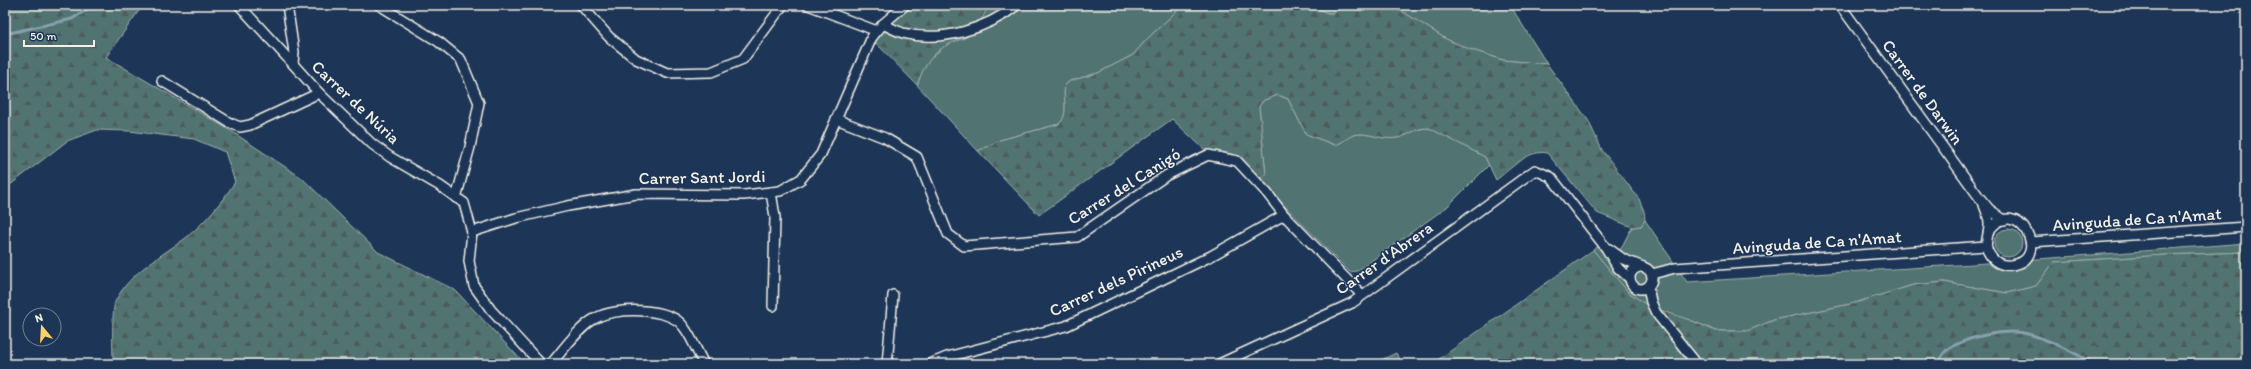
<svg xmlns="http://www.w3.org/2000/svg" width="2251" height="369" font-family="Itim,sans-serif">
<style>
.grass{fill:#517372;stroke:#a2b2ad}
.forest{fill:url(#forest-firs);stroke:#a2b2ad}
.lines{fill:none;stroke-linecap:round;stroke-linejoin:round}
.stream{stroke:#88a1ae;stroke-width:3}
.minor-casing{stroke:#f4f1e8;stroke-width:12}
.minor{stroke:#1d3557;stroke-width:9}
.labels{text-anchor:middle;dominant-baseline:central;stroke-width:3;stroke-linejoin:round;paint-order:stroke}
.street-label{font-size:17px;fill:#f4f1e8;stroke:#1d3557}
</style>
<defs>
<pattern id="forest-firs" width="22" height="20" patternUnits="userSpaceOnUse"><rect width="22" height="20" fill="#517372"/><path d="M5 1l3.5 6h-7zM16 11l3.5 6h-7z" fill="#4d5b5a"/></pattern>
</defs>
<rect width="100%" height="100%" fill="#1d3557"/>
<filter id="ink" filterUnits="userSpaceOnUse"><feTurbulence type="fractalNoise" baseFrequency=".025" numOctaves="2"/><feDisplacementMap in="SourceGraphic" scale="8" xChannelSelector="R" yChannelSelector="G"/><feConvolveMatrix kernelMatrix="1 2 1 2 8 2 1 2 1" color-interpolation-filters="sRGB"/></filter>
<g filter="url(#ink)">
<g class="grass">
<path d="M 989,5 L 1183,5 L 1147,39 L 1133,55 L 1098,73 L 1070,81 L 1065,85 C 1062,98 1070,113 1059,124 L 1000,140 L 978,151 L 917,85 L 922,72 L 930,59 L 944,46 L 972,33 Z"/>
<path d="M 1311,5 L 1345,5 C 1335,16 1322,14 1311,5 Z"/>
<path d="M 1386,5 L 1510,5 L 1547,64 L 1503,60 L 1469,49 L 1446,39 L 1405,13 Z"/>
<path d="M 1278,95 L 1288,99 L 1306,134 L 1335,145 C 1343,143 1349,135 1357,134 C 1372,133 1386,142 1401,137 C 1413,133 1415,128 1430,128 L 1485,157 L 1489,165 L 1447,207 L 1357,271 L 1350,272 L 1258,179 L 1266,175 L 1259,106 L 1264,100 Z"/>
<path d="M 1645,220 L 1687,282 L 1973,264 L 2246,243 L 2246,252 L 2166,255 L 2054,262 L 2036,286 L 2007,293 L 1944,282 L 1913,285 L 1855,303 L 1774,320 L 1747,331 L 1716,331 L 1690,320 L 1654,310 L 1628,292 L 1593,250 L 1607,240 L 1619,252 L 1632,227 L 1641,226 Z"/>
<circle cx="2008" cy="243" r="14"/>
</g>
<g class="forest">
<path d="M 5,5 L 143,5 L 106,57 L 231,131 L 302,178 L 378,252 L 455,290 L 525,364 L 113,364 C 113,351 111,309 116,300 C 131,271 162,256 187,237 C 206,221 222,202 235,182 L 225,152 L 194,139 L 129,131 L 97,130 L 67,141 L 5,189 Z"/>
<path d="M 910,5 L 989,5 C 984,14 979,27 971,34 C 965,39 958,40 951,43 C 933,51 923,67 917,85 L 875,42 L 881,32 Z"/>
<path d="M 1183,5 L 1311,5 L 1327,13 L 1334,13 L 1345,5 L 1386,5 L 1405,13 L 1446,39 L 1469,49 L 1503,60 L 1547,64 L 1588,120 L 1602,150 L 1639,199 L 1644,211 L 1645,220 L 1641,226 L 1632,227 L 1597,213 L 1547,153 C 1528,149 1511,169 1496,180 L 1485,157 L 1429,128 C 1415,128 1413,133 1401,137 C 1386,142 1372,133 1357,134 C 1349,135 1343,143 1335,145 L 1306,134 L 1288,99 L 1278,95 L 1264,100 L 1259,106 L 1266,175 L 1258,179 C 1240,158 1235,151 1206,151 L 1172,119 L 1039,215 L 978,151 L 1000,140 L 1059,124 C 1070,113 1062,99 1065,85 L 1070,81 L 1098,73 L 1133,55 L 1147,39 Z"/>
<path d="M 1593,250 L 1628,292 L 1654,310 L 1660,310 L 1690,320 L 1716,331 L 1747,331 L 1774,320 L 1855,303 L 1913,285 L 1944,282 L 2007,293 L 2036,286 L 2054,262 L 2166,255 L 2246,252 L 2246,364 L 1432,364 Z"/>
<path d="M 1396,353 L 1403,364 L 1373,364 Z"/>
</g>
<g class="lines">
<g class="stream">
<path d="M 5,34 L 72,19 L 94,5"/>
<path d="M 1515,364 L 1544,362 L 1561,364"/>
<path d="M 1938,364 C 1940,360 1942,354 1946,351 C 1963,337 2007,328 2028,334 C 2051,340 2074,353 2095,364"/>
</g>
<g class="minor-casing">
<g id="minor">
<path d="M 239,5 L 293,64"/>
<path d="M 287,5 L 294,52 L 293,64 L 319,93 L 372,144 L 390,157 L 440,186 L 464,203 L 472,232 L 469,261 L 474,286 L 491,310 L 541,364"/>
<path d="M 379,5 L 439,42 L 461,60 L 479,103 L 470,147 L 456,198"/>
<path d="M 581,5 L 609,37 L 636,59 L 667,73 L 711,72 L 743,59 L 783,5"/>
<path d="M 808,5 L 877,31"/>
<path d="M 1840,5 L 1979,197 L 1989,209 L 2004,220"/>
<path d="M 883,24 C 889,27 896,31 903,33 C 941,43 987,29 1017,5"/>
<path d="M 162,81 L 230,123 L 240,127 L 250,125 L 319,93"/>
<path d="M 836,119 L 885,138 L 917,157 L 948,234 L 964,246 L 1077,237 L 1167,175 L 1208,155 L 1237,161 L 1267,193 L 1284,215 L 1362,295"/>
<path d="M 771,192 L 775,217 L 773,306"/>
<path d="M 1984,205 C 1986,211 1989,217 1989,223 C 1990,235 1982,244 1990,255 C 1994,262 2002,266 2011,265 C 2054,261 2017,192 1989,231"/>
<path d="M 472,232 L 516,218 L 568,206 L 636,194 L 744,195 L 780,191 L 801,179 L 821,154 L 872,37 L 883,24 L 905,5"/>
<path d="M 2031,242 L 2246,227"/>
<path d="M 1609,249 L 1623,259 L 1643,267"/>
<circle cx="1641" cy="278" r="11"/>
<path d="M 1652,274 L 1675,268 L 1986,246"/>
<path d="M 1648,287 L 1651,302 L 1656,313 L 1697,364"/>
<path d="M 551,364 C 562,351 581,325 596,318 C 615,307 669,307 683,326 C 692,337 697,352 704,364"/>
<path d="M 887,364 L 893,295"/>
<path d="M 930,364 L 947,357 L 1066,326 L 1211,256 L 1284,215"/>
<path d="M 1219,364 L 1352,303 L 1535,170 L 1551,177 L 1606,248 L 1618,268 L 1629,278"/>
</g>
</g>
<use href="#minor" class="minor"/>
</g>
</g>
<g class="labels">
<g class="street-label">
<text transform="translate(1923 92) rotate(54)">Carrer de Darwin</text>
<text transform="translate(356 102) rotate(43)">Carrer de Núria</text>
<text transform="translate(702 177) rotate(-1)">Carrer Sant Jordi</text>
<text transform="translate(1124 186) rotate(-32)">Carrer del Canigó</text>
<text transform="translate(2137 219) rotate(-4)">Avinguda de Ca n'Amat</text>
<text transform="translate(1817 242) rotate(-4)">Avinguda de Ca n'Amat</text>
<text transform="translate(1384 258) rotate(-35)">Carrer d'Abrera</text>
<text transform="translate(1116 281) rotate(-25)">Carrer dels Pirineus</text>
</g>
</g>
<rect width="2251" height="369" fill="none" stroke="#1d3557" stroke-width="20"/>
<rect x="10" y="10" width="2231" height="349" fill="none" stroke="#f4f1e8" stroke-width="1.5" filter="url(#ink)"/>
<g transform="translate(42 327) rotate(342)"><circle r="19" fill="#1d3557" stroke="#738091"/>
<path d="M0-3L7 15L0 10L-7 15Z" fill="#ffd166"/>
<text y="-6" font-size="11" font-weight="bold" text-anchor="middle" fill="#f4f1e8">N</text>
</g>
<path d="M24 40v6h70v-6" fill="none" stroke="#f4f1e8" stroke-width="2"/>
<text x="30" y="40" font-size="12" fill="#f4f1e8" stroke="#1d3557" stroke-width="3" paint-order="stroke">50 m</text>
</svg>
